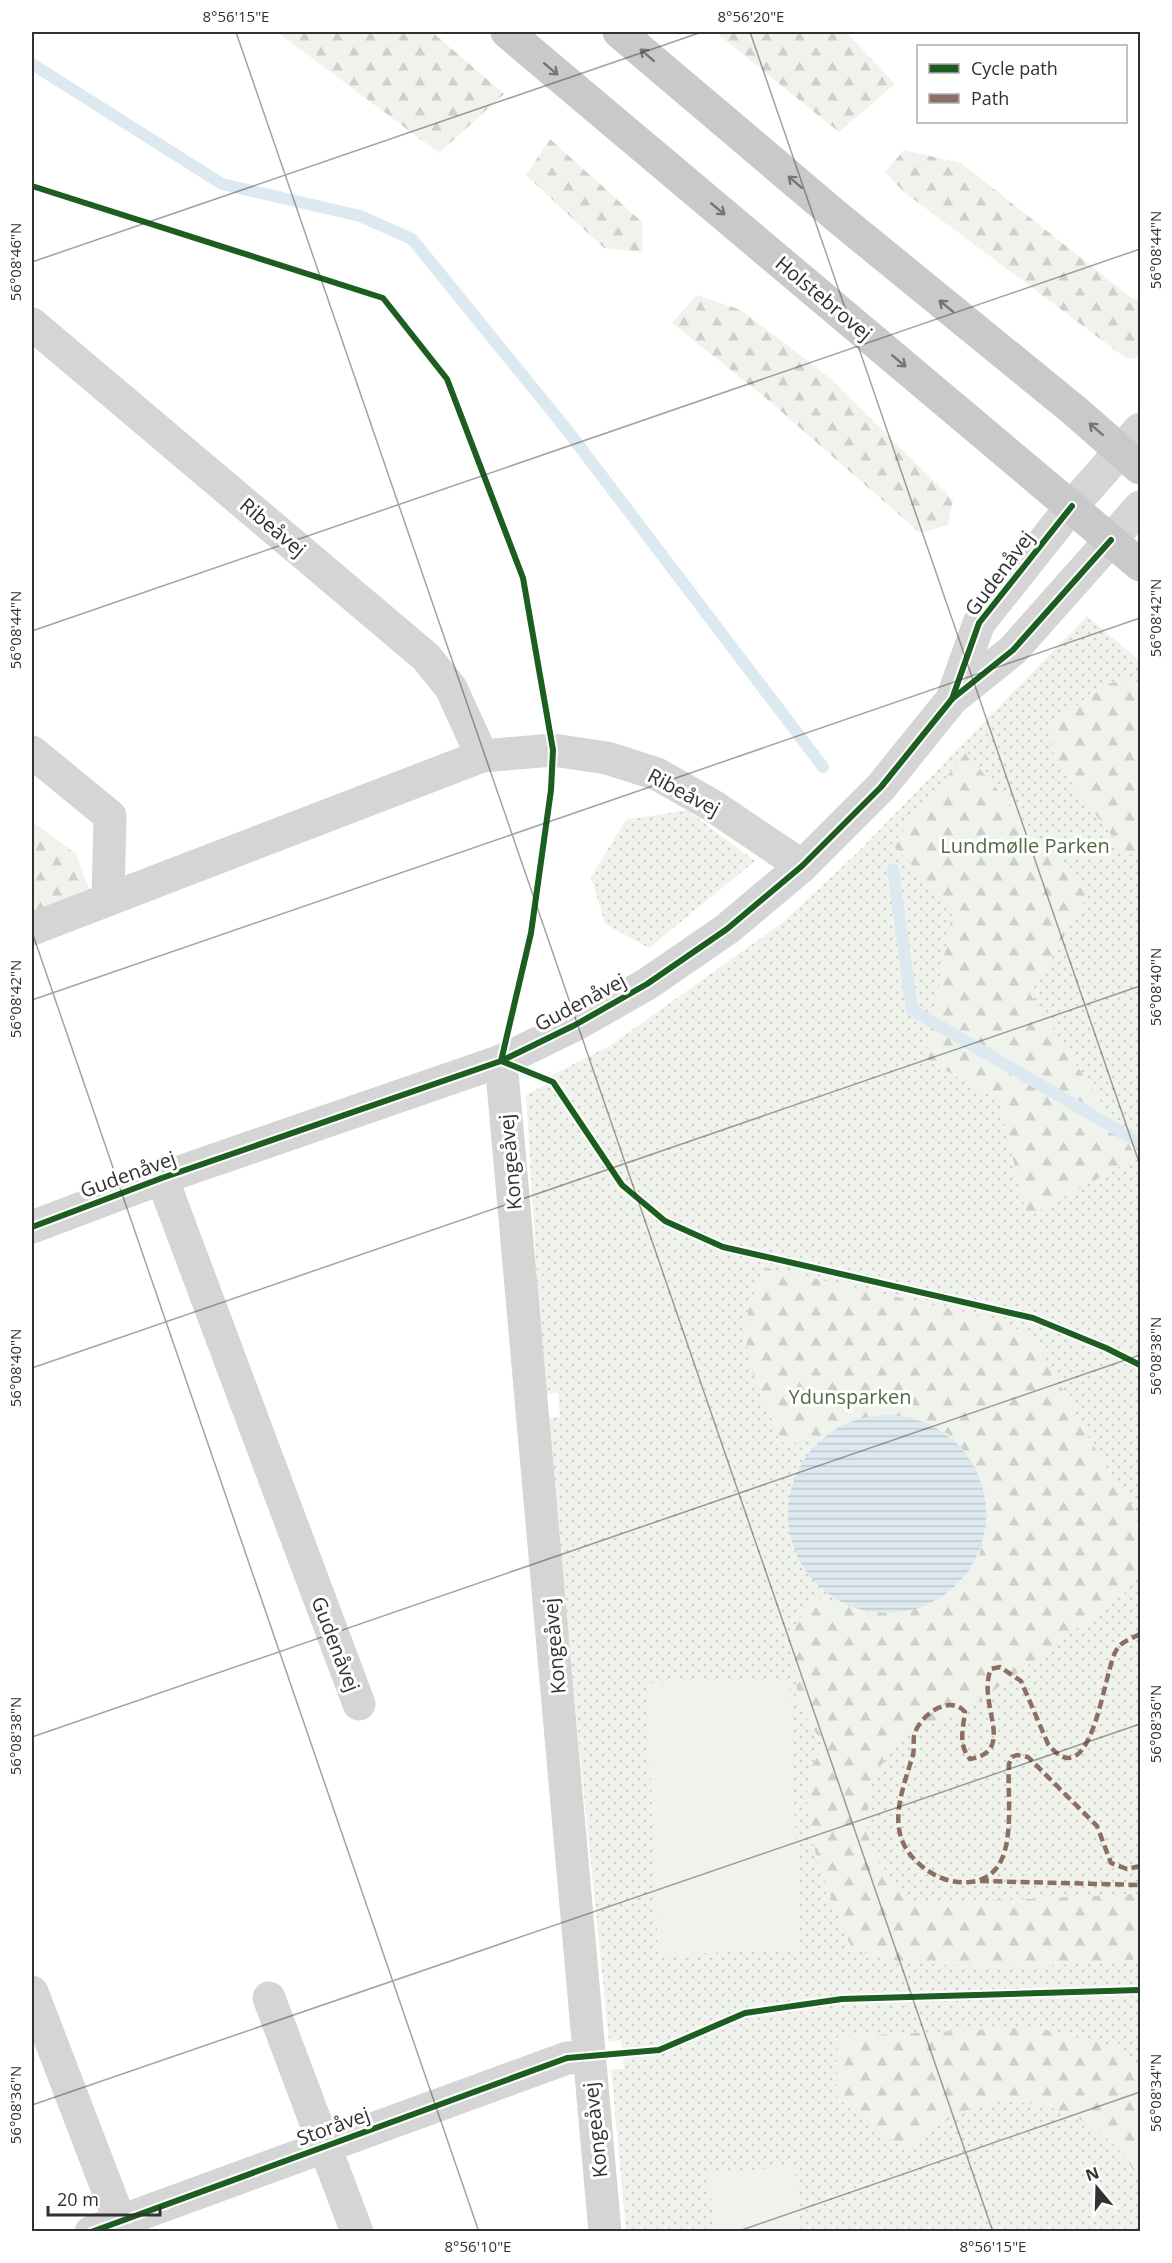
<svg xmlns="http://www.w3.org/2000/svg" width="1172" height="2263" font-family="'Open Sans',sans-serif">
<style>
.grass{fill:url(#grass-dots);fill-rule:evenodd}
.forest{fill:url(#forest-firs)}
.garden{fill:#f0f3ec}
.water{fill:url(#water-rules)}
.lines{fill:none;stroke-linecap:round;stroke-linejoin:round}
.stream{stroke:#dde9f0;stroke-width:12}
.minor{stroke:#d5d5d5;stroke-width:33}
.major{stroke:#c9c9c9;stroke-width:33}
.quiet{stroke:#8d6e63;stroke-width:4.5;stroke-dasharray:9 4.5;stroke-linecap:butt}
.cycleway-casing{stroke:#fff;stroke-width:10}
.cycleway{stroke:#1b5e20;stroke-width:6}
.oneway{stroke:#757575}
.ticks{fill:none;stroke:#313131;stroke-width:1.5;stroke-opacity:0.45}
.labels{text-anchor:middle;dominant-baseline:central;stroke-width:6;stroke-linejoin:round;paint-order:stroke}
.street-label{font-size:20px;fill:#313131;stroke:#fff}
.park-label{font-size:20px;fill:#556a41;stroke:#fff}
.neatline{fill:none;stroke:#313131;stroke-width:2}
.ticks-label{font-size:15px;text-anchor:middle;fill:#313131}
</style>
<defs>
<pattern id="grass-dots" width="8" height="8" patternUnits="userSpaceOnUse" patternTransform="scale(1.5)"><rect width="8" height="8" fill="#f0f3ec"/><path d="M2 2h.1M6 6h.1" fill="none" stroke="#ced1cb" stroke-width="1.8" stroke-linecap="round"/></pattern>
<pattern id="forest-firs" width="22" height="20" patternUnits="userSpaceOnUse" patternTransform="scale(1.5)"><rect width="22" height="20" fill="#f0f3ec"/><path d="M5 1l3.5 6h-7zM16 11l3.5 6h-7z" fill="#ced1cb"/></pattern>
<pattern id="water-rules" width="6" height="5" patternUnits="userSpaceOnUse" patternTransform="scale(1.5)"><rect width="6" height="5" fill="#dde9f0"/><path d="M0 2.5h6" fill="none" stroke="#bec8ce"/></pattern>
</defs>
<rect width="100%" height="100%" fill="#fff"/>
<g class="grass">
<path d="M 1087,616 L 1140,661 L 1140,2231 L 626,2231 L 611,2069 L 624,2069 L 621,2040 L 609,2042 L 546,1418 L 560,1417 L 558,1393 L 544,1394 L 526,1095 L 545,1085 L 552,1075 L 611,1045 L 782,923 L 857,853 ZM 1034,987 L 1030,994 L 1011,1149 L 1000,1100 L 925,1059 Z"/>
<path d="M 687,810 L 755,861 L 649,948 L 605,924 L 591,877 L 626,820 Z"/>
</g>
<g class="forest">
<path d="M 277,32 L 432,32 L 504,94 L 439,153 Z"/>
<path d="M 715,32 L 846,32 L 895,84 L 839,132 Z"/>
<path d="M 550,139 L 642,222 L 643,252 L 604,248 L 526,175 Z"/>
<path d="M 904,150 L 961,163 L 1133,299 L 1140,298 L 1140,357 L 1127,359 L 904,192 L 885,172 Z"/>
<path d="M 697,295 L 741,310 L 831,379 L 953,500 L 948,525 L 920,533 L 767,399 L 672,323 Z"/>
<path d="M 1132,679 L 1140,684 L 1140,860 L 1122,849 L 1057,764 L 1050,743 L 1052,725 L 1102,685 Z"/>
<path d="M 966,753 L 1088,895 L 1030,994 L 1137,1157 L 1027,1217 L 999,1100 L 925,1059 L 953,909 L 892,844 Z"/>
<path d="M 32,821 L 76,854 L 90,892 L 32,914 Z"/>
<path d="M 767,1268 L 987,1317 L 1032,1335 L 1105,1466 L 1128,1496 L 1134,1510 L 1138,1524 L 1140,1570 L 1125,1593 L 965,1712 L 908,1729 L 870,1780 L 867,1831 L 875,1858 L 913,1904 L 1140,1894 L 1140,1959 L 1012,1968 L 905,1963 L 853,1950 C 831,1897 801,1837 808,1779 C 809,1768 819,1755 824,1745 L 799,1707 L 791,1632 L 813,1597 L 872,1613 L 933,1603 L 959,1584 L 979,1556 L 987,1523 L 985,1489 L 971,1458 L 947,1433 L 849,1422 L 820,1440 L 784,1444 C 764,1401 734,1351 751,1302 C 755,1290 762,1279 767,1268 Z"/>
<path d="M 1033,2027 L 1112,2046 L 1140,2065 L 1140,2183 C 1114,2123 1039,2088 975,2107 C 948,2116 928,2133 906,2151 L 837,2098 L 837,2037 Z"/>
</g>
<g class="garden">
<path d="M 789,1678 L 800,1949 L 658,1955 L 647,1683 Z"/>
<path d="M 794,2166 L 800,2231 L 714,2231 L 709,2174 Z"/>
</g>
<circle class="water" cx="887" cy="1514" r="99"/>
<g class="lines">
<g class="stream">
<path d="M 32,64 L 222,184 L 360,216 L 412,239 L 567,430 L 823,767"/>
<path d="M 893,869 L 912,1010 L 1140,1143"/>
</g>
<g class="minor">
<path d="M 32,324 L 426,657 L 451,688 L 482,756"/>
<path d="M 952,699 L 979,623 L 1072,506 L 1140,429"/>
<path d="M 32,752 L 110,816 L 108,900"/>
<path d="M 32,929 L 482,756 L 553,750 L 607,758 L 657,774 L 713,806 L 802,866"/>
<path d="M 501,1061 L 605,2232"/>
<path d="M 162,1178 L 359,1704"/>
<path d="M 32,1227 L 162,1178 L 501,1061 L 575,1025 L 647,984 L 727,929 L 802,866 L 881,787 L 952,699 L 1013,650 L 1140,507"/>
<path d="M 32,1992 L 124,2232"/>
<path d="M 269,1998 L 357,2232"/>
<path d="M 91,2232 L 567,2058 L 588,2057"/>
</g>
<g class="major">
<path d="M 507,32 L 1140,565"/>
<path d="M 619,32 L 836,216 L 1075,411 L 1140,468"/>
</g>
<g class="quiet">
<path d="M 1140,1634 C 1133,1638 1122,1641 1117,1649 C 1104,1666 1093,1801 1048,1744 L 1021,1681 L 1000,1667 L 991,1669 C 976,1703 1018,1751 970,1759 C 958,1745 963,1729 965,1712 C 949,1693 918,1717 914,1736 C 913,1743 915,1751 912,1758 C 902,1792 885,1831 916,1861 C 930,1875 949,1884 970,1882 C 1022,1877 1006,1801 1009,1764 L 1012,1757 L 1017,1755 L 1028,1757 L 1097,1826 L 1111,1863 L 1127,1869 L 1140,1866"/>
<path d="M 980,1881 L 1140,1885"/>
</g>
<g class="cycleway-casing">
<g id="cycleway">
<path d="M 32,186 L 383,298 L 447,379 L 523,578 L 553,750 L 551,790 L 531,933 L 501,1061"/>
<path d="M 952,699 L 979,623 L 1072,506"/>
<path d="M 501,1061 L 553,1082 L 622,1185 L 665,1221 L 723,1247 L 1033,1318 L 1106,1348 L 1140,1365"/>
<path d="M 32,1227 L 162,1178 L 501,1061 L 575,1025 L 647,984 L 727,929 L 802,866 L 881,787 L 952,699 L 1013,650 L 1111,540"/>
<path d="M 91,2232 L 567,2058 L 659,2050 L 745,2013 L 842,1999 L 1140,1990"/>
</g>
</g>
<use href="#cycleway" class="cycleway"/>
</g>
<defs><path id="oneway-shaft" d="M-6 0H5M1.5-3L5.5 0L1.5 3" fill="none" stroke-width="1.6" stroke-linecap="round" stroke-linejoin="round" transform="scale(1.5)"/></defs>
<g class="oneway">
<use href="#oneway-shaft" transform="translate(647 55) rotate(-139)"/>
<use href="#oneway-shaft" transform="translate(551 69) rotate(40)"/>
<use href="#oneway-shaft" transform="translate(795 182) rotate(-139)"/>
<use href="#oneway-shaft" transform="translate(718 209) rotate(40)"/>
<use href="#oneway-shaft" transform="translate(946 306) rotate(-141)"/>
<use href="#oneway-shaft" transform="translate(899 361) rotate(40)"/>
<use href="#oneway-shaft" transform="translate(1096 429) rotate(-139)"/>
</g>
<path class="ticks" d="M 236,32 L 993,2232M 750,32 L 1140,1165M 32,262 L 702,32M 32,631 L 1140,249M 32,932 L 479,2232M 32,1000 L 1140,618M 32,1368 L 1140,986M 32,1737 L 1140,1355M 32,2105 L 1140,1724M 736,2232 L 1140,2092"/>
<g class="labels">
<g class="street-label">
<text transform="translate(824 298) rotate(40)">Holstebrovej</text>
<text transform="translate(273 527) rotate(40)">Ribeåvej</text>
<text transform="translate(999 573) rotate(-53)">Gudenåvej</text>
<text transform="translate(684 792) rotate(28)">Ribeåvej</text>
<text transform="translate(580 1002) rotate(-28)">Gudenåvej</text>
<text transform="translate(510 1162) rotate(-95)">Kongeåvej</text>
<text transform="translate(128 1174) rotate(-20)">Gudenåvej</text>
<text transform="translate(336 1644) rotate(69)">Gudenåvej</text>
<text transform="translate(554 1646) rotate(-95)">Kongeåvej</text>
<text transform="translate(333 2126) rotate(-20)">Storåvej</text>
<text transform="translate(595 2130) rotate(-96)">Kongeåvej</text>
</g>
<g class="park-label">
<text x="1025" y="845">Lundmølle Parken</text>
<text x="850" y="1396">Ydunsparken</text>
</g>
</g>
<rect width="1172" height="2263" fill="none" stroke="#ffffff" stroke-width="66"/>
<rect x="917" y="45" width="210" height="78" fill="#ffffff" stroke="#adadad" stroke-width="1.5"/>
<rect x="929" y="64" width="30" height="9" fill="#1b5e20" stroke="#adadad" stroke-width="1.5"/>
<text x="971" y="75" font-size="18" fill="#313131">Cycle path</text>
<rect x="929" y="94" width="30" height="9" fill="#8d6e63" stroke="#adadad" stroke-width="1.5"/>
<text x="971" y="105" font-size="18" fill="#313131">Path</text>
<g transform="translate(1097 2188) rotate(341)" stroke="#ffffff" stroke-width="4.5" paint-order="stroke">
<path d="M0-4.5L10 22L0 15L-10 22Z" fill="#313131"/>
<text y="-9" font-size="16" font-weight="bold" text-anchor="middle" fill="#313131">N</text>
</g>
<path d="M48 2206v9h112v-9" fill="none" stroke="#313131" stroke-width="3"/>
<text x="57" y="2206" font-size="18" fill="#313131" stroke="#ffffff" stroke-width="4.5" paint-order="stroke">20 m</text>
<rect x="33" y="33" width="1106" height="2197" class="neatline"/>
<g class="ticks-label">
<text x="236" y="22">8°56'15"E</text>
<text x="751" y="22">8°56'20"E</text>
<text transform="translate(1156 250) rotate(-90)" y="5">56°08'44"N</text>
<text transform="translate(16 262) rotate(-90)" y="5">56°08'46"N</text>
<text transform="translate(1156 618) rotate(-90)" y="5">56°08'42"N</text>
<text transform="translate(16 630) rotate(-90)" y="5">56°08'44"N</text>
<text transform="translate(1156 987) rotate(-90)" y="5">56°08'40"N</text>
<text transform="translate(16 999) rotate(-90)" y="5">56°08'42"N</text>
<text transform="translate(1156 1356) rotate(-90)" y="5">56°08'38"N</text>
<text transform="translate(16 1368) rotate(-90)" y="5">56°08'40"N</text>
<text transform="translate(1156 1724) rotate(-90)" y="5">56°08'36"N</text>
<text transform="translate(16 1736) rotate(-90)" y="5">56°08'38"N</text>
<text transform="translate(1156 2093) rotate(-90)" y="5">56°08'34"N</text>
<text transform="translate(16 2105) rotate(-90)" y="5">56°08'36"N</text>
<text x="478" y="2252">8°56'10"E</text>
<text x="993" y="2252">8°56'15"E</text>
</g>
</svg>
